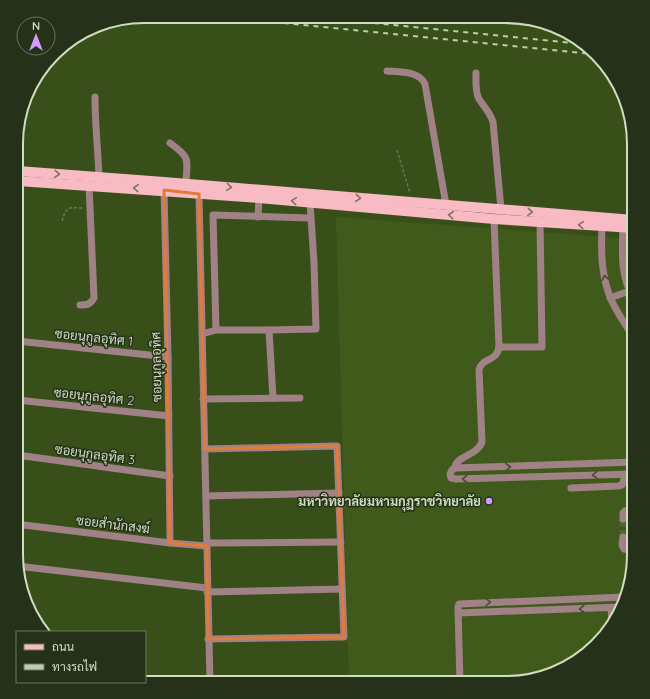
<svg xmlns="http://www.w3.org/2000/svg" width="650" height="699" font-family="Quicksand,Sarabun,sans-serif">
<style>
.built{fill:#405a1c}
.lines{fill:none;stroke-linecap:round;stroke-linejoin:round}
.minor-tunnel{stroke:#4e6432;stroke-width:7;stroke-dasharray:7 3.5;stroke-linecap:butt}
.path{stroke:#677c4e;stroke-width:1.5;stroke-dasharray:3 2;stroke-linecap:butt}
.minor{stroke:#a08286;stroke-width:7}
.major{stroke:#f8bbc4;stroke-width:10}
.rail{stroke:#bdcdad;stroke-width:2;stroke-dasharray:5 5;stroke-linecap:butt}
.oneway{stroke:#846f66}
.oneway2{stroke:#4b493a}
.marked{fill:none;stroke:#e27a39;stroke-width:3;stroke-linejoin:round}
.poi-dot{fill:#d39cfd;stroke:#26311a;stroke-width:1.5}
.labels{text-anchor:middle;dominant-baseline:central;stroke-width:3;stroke-linejoin:round;paint-order:stroke}
.street-label{font-size:13px;fill:#ceddc0;stroke:#26311a}
.poi-label{font-size:13px;font-weight:bold;fill:#ceddc0;stroke:#26311a;text-anchor:end}
.rim{fill:none;stroke:#ceddc0;stroke-width:2}
</style>
<rect width="100%" height="100%" fill="#384f19"/>
<path class="built" d="M 336,217 L 634,239 L 634,563 L 617,619 L 577,661 L 514,683 L 349,683 Z"/>
<g class="lines">
<path class="minor-tunnel" d="M 623,537 L 623,519"/>
<g class="path">
<path d="M 397,150 L 410,193"/>
<path d="M 62,221 C 67,205 68,208 84,208"/>
</g>
<g class="minor">
<path d="M 468,17 L 544,24"/>
<path d="M 387,71 C 400,72 419,71 425,84 L 446,205"/>
<path d="M 476,73 C 476,81 475,92 479,99 C 484,107 490,112 493,122 L 501,209"/>
<path d="M 95,97 C 95,124 98,150 99,177"/>
<path d="M 170,143 C 191,158 187,159 186,183"/>
<path d="M 164,190 L 168,357 L 170,543"/>
<path d="M 199,194 L 210,683"/>
<path d="M 258,217 L 259,198"/>
<path d="M 494,219 L 499,347 L 542,347 L 540,222"/>
<path d="M 602,226 C 601,250 601,274 610,297 C 616,312 626,325 634,338"/>
<path d="M 623,227 C 622,250 620,278 634,298"/>
<path d="M 610,298 L 632,290"/>
<path d="M 80,305 C 86,305 90,305 94,298 L 89,185"/>
<path d="M 216,330 L 213,215 L 310,218"/>
<path d="M 269,330 L 273,398"/>
<path d="M 202,334 L 216,330 L 269,330 L 316,329 L 314,263 L 310,202"/>
<path d="M 17,341 L 168,357"/>
<path d="M 203,399 L 300,398"/>
<path d="M 17,400 L 169,416"/>
<path d="M 205,449 L 337,446 L 344,637 L 208,639"/>
<path d="M 17,455 L 170,476"/>
<path d="M 634,462 L 455,468 L 452,470 L 450,474 L 451,478 L 456,479 L 634,474"/>
<path d="M 455,468 C 455,456 477,456 482,442 L 479,370 C 482,357 497,362 499,347"/>
<path d="M 571,488 L 618,486 L 622,485 L 626,474"/>
<path d="M 206,496 L 339,493"/>
<path d="M 623,519 L 623,513 L 625,511 L 634,510"/>
<path d="M 16,524 L 170,543 L 207,546"/>
<path d="M 623,537 L 622,545 L 624,549 L 634,551"/>
<path d="M 207,543 L 341,542"/>
<path d="M 17,566 L 207,588"/>
<path d="M 207,592 L 342,589"/>
<path d="M 611,608 L 612,624"/>
<path d="M 458,613 L 621,607"/>
<path d="M 370,679 L 370,683"/>
<path d="M 460,683 L 458,607 L 459,604 L 624,597"/>
</g>
<g class="major">
<path d="M 18,171 L 164,182 L 634,220"/>
<path d="M 18,181 L 259,198 L 494,219 L 634,228"/>
</g>
<g class="rail">
<path d="M 214,16 L 593,54"/>
<path d="M 304,16 L 582,44"/>
</g>
</g>
<defs><path id="oneway-chevron" d="M-2-3.5L2.5 0L-2 3.5" fill="none" stroke-width="1.6" stroke-linecap="round" stroke-linejoin="round"/></defs>
<g class="oneway">
<use href="#oneway-chevron" transform="translate(57 174) rotate(4)"/>
<use href="#oneway-chevron" transform="translate(229 187) rotate(5)"/>
<use href="#oneway-chevron" transform="translate(136 188) rotate(-176)"/>
<use href="#oneway-chevron" transform="translate(358 198) rotate(5)"/>
<use href="#oneway-chevron" transform="translate(294 201) rotate(-175)"/>
<use href="#oneway-chevron" transform="translate(530 212) rotate(4)"/>
<use href="#oneway-chevron" transform="translate(451 215) rotate(-175)"/>
<use href="#oneway-chevron" transform="translate(581 225) rotate(-176)"/>
</g>
<g class="oneway2">
<use href="#oneway-chevron" transform="translate(605 278) rotate(-101)"/>
<use href="#oneway-chevron" transform="translate(508 467) rotate(-2)"/>
<use href="#oneway-chevron" transform="translate(595 475) rotate(178)"/>
<use href="#oneway-chevron" transform="translate(465 479) rotate(178)"/>
<use href="#oneway-chevron" transform="translate(488 602) rotate(-2)"/>
<use href="#oneway-chevron" transform="translate(582 609) rotate(178)"/>
</g>
<path class="marked" d="M 164,190 L 199,194 L 205,449 L 337,446 L 344,637 L 208,639 L 207,546 L 170,543 Z"/>
<circle class="poi-dot" cx="489" cy="501" r="4"/>
<g class="labels">
<g class="street-label">
<text transform="translate(94 337) rotate(6)">ซอยนุกูลอุทิศ 1</text>
<text transform="translate(156 367) rotate(-91)">ซอยนุกูลอุทิศ</text>
<text transform="translate(94 396) rotate(6)">ซอยนุกูลอุทิศ 2</text>
<text transform="translate(95 454) rotate(8)">ซอยนุกูลอุทิศ 3</text>
<text transform="translate(113 524) rotate(7)">ซอยสำนักสงฆ์</text>
</g>
<g class="poi-label">
<text x="481" y="501">มหาวิทยาลัยมหามกุฏราชวิทยาลัย</text>
</g>
</g>
<path d="M0 0H650V699H0ZM144 23H506A121 121 0 0 1 627 144V555A121 121 0 0 1 506 676H144A121 121 0 0 1 23 555V144A121 121 0 0 1 144 23Z" fill="#26311a" fill-rule="evenodd"/>
<path class="rim" d="M144 23H506A121 121 0 0 1 627 144V555A121 121 0 0 1 506 676H144A121 121 0 0 1 23 555V144A121 121 0 0 1 144 23Z"/>
<rect x="16" y="631" width="130" height="52" fill="#26311a" stroke="#69765c"/>
<rect x="24" y="644" width="20" height="6" fill="#f8bbc4" stroke="#69765c"/>
<text x="52" y="651" font-size="12" fill="#ceddc0">ถนน</text>
<rect x="24" y="664" width="20" height="6" fill="#bdcdad" stroke="#69765c"/>
<text x="52" y="671" font-size="12" fill="#ceddc0">ทางรถไฟ</text>
<g transform="translate(36 36)"><circle r="19" fill="#26311a" stroke="#69765c"/>
<path d="M0-3L7 15L0 10L-7 15Z" fill="#d39cfd"/>
<text y="-6" font-size="11" font-weight="bold" text-anchor="middle" fill="#ceddc0">N</text>
</g>
</svg>
